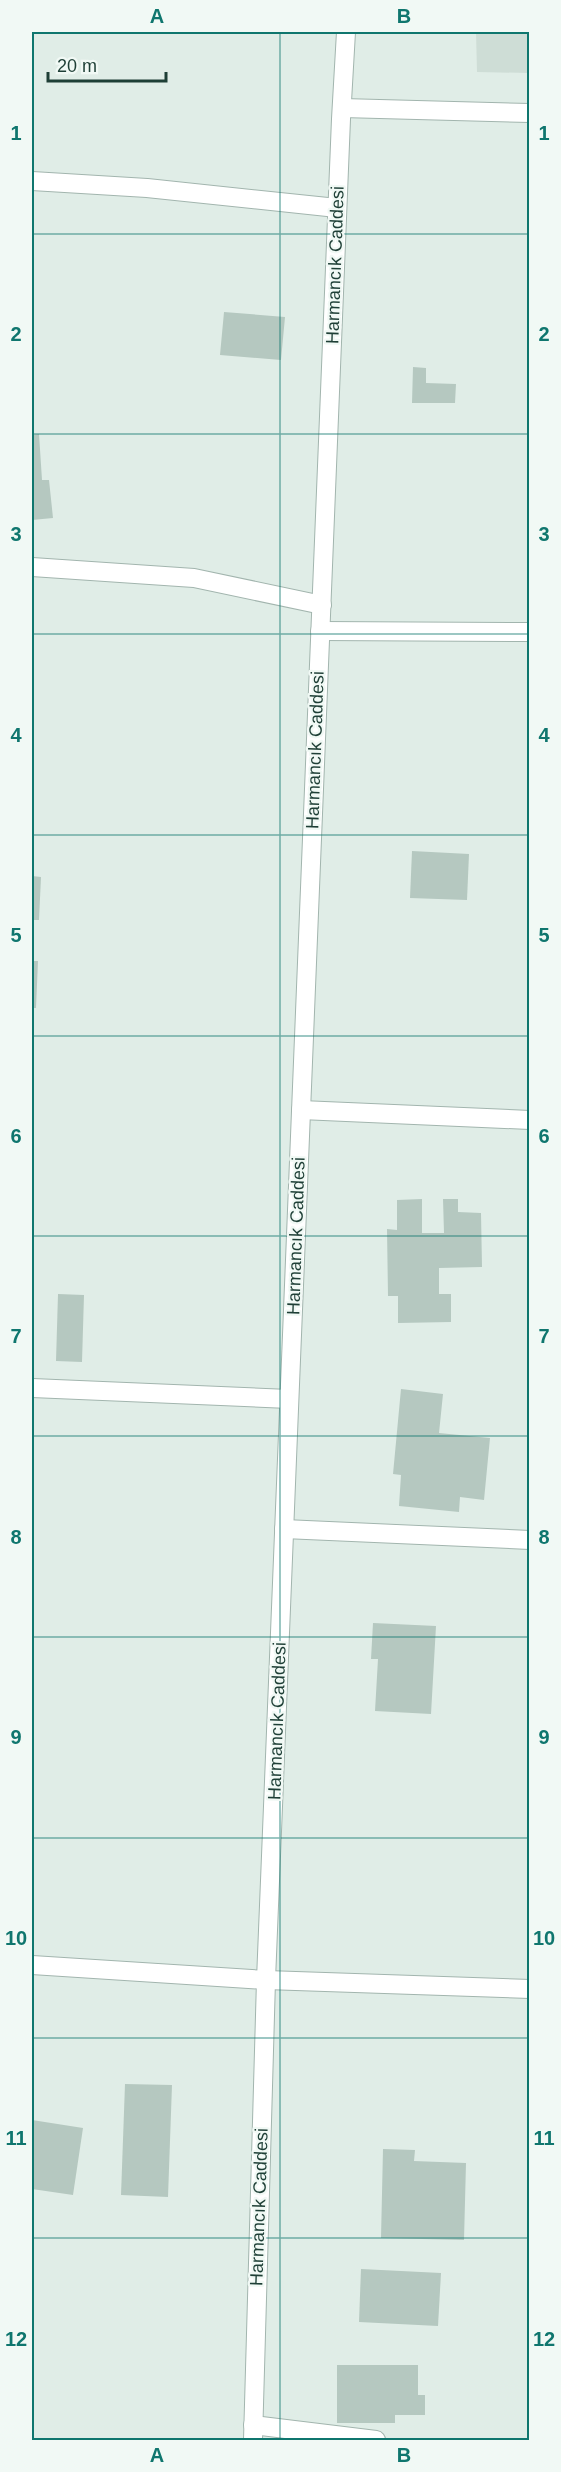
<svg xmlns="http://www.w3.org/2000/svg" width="561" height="2472" font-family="Arial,sans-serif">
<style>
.built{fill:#ceddd6}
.building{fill:#b5c8c0}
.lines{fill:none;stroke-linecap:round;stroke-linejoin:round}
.minor-casing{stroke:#a2b5ae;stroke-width:20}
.minor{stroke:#fff;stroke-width:18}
.grid{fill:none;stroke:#0f766e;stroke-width:1.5;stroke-opacity:0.55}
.labels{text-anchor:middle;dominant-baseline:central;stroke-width:4.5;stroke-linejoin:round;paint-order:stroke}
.street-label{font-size:18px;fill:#1e3f36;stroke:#f1f9f5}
.neatline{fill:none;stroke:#0f766e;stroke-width:2}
.grid-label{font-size:20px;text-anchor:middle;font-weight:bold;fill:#0f766e}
</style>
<rect width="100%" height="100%" fill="#e0ede7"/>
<path class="built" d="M 476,32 L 529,32 L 529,73 L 477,72 Z"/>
<g class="building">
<path d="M 224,312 L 285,317 L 281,360 L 220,355 Z"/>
<path d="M 413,367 L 426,368 L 426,383 L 456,384 L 455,403 L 412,403 Z"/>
<path d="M 39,434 L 42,480 L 49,480 L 53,518 L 32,520 L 32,435 Z"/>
<path d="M 412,851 L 469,854 L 467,900 L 410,898 Z"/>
<path d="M 32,876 L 41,877 L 39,920 L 32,920 Z"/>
<path d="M 32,961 L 38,961 L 36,1008 L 32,1008 Z"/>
<path d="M 422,1199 L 422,1233 L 444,1233 L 443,1199 L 458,1199 L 458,1212 L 481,1213 L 482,1267 L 439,1268 L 439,1294 L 451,1294 L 451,1322 L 398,1323 L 398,1296 L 388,1296 L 387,1229 L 397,1230 L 397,1200 Z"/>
<path d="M 58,1294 L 84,1295 L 82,1362 L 56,1361 Z"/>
<path d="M 401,1389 L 443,1394 L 439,1433 L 490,1438 L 484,1500 L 460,1497 L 459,1512 L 399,1506 L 401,1475 L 393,1474 Z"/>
<path d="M 373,1623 L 436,1626 L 431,1714 L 375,1711 L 378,1659 L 371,1659 Z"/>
<path d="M 125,2084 L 172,2085 L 168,2197 L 121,2195 Z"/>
<path d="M 32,2120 L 83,2128 L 73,2195 L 32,2189 Z"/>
<path d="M 383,2149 L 415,2150 L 414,2161 L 466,2163 L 464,2240 L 381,2238 Z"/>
<path d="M 361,2269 L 441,2273 L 438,2326 L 359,2322 Z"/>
<path d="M 337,2365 L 418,2365 L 418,2395 L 425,2395 L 425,2415 L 395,2415 L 395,2423 L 337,2423 Z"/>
</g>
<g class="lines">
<g class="minor-casing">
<g id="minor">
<path d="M 342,108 L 530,113"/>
<path d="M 32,181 L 147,188 L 337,208"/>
<path d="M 32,567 L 194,578 L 322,605"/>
<path d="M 320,631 L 530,632"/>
<path d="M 301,1110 L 530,1120"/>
<path d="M 32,1388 L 289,1399"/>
<path d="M 284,1529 L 530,1540"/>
<path d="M 32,1965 L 266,1980 L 530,1989"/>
<path d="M 253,2425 L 376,2440"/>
<path d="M 253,2440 L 266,1980 L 341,119 L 346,32"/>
</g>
</g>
<use href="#minor" class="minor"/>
</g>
<path class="grid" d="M 280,32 L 280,2440M 32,234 L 530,234M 32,434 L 530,434M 32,634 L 530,634M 32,835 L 530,835M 32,1036 L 530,1036M 32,1236 L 530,1236M 32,1436 L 530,1436M 32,1637 L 530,1637M 32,1838 L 530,1838M 32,2038 L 530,2038M 32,2238 L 530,2238"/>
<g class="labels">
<g class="street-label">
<text transform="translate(335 265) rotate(-88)">Harmancık Caddesi</text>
<text transform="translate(315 750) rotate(-88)">Harmancık Caddesi</text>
<text transform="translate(296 1236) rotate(-88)">Harmancık Caddesi</text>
<text transform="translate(277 1721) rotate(-88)">Harmancık Caddesi</text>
<text transform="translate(259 2207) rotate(-88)">Harmancık Caddesi</text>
</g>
</g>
<rect width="561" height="2472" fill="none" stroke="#f1f9f5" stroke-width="66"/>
<path d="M48 72v9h118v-9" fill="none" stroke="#1e3f36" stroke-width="3"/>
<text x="57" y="72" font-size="18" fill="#1e3f36" stroke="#f1f9f5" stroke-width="4.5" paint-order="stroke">20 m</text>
<rect x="33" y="33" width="495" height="2406" class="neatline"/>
<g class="grid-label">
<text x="157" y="23">A</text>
<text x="404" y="23">B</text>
<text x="16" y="140">1</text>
<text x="544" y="140">1</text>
<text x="16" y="341">2</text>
<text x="544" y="341">2</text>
<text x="16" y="541">3</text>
<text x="544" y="541">3</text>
<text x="16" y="742">4</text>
<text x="544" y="742">4</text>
<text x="16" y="942">5</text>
<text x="544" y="942">5</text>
<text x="16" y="1143">6</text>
<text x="544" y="1143">6</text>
<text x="16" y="1343">7</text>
<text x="544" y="1343">7</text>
<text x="16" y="1544">8</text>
<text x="544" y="1544">8</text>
<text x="16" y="1744">9</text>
<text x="544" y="1744">9</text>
<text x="16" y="1945">10</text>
<text x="544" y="1945">10</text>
<text x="16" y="2145">11</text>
<text x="544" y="2145">11</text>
<text x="16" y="2346">12</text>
<text x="544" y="2346">12</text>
<text x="157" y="2462">A</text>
<text x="404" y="2462">B</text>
</g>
</svg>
